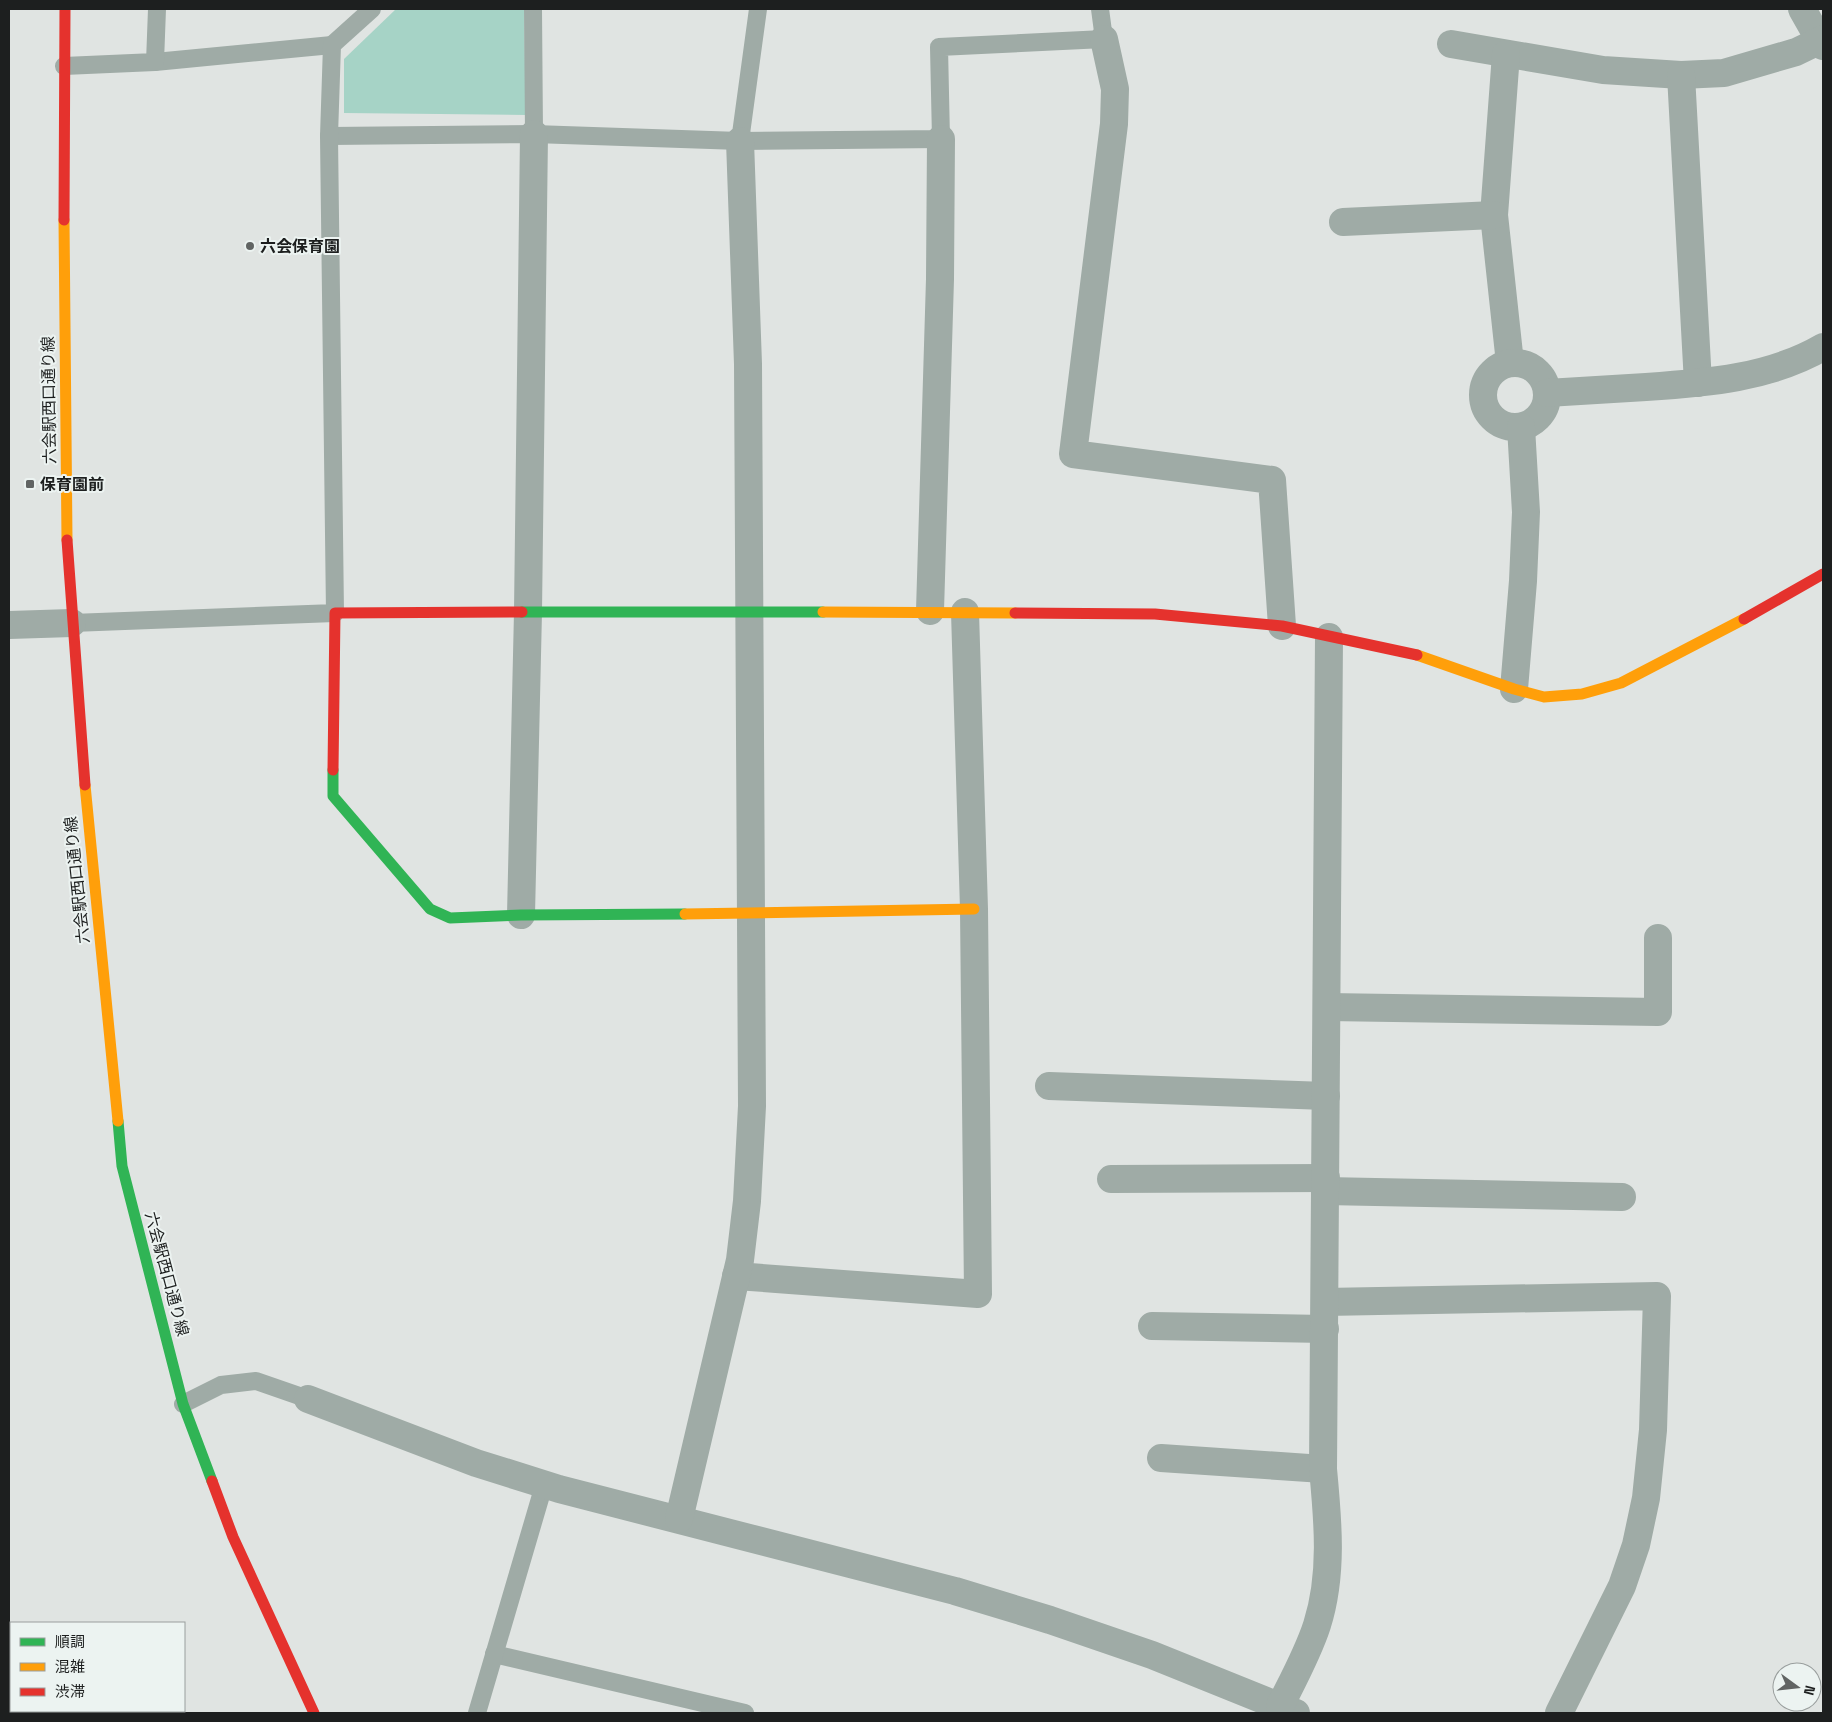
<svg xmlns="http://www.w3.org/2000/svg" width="1832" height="1722" font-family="'Space Grotesk','Noto Sans JP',sans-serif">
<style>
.green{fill:#a6d3c6}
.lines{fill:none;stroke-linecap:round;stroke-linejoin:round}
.lane{stroke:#9faba6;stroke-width:18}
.street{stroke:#9faba6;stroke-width:28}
.fast{stroke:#30b455;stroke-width:11}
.slow{stroke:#ff9f0a;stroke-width:11}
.jam{stroke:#e5322d;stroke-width:11}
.poi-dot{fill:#616463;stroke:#ecf3f1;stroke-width:2}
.labels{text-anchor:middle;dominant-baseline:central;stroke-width:4;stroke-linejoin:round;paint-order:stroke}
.poi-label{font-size:16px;font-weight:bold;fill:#1d1f1f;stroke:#ecf3f1;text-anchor:start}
.street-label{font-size:16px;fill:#1d1f1f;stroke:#ecf3f1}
</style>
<rect width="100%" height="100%" fill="#e0e4e2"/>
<path class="green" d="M 396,9 L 524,9 L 526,115 L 344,113 L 344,59 Z"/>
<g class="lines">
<g class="lane">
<path d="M 533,9 L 534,134"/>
<path d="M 155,62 L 332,45"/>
<path d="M 64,66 L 155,62 L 157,9"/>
<path d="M 329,136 L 534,134 L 740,141 L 941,139 L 939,47 L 1104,39 L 1100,9"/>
<path d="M 740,141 L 758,9"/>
<path d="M 72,623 L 335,613 L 329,136 L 332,45 L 372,9"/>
<path d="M 183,1404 L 221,1385 L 256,1381 L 308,1399"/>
<path d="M 494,1654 L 745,1713"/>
<path d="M 477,1713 L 544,1485"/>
</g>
<g class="street">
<path d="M 1802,9 L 1823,46"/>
<path d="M 1104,39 L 1115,89 L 1114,124 L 1073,454 L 1272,480 L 1282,626"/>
<path d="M 1451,44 L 1603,70 L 1681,75 L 1724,73 L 1796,52 L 1823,39"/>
<path d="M 1506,54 L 1494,215 L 1510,363"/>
<path d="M 1681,75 L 1698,383"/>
<path d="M 1343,222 L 1494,215"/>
<circle cx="1515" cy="395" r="32"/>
<path d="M 1547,393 C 1580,391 1613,389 1646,387 C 1706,383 1770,378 1823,347"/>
<path d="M 930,611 L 940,279 L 941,139"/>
<path d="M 9,625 L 72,623"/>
<path d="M 1514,689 L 1523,581 L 1526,512 L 1521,427"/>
<path d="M 521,915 L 528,612 L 534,134"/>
<path d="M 1327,1007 L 1658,1012 L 1658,938"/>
<path d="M 1049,1086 L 1326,1096"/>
<path d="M 1111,1179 L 1326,1178"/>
<path d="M 1325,1191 L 1622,1197"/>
<path d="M 736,1276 L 978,1294 L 974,909 L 965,612"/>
<path d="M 1325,1302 L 1657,1296 L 1653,1430 L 1646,1498 L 1636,1545 L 1622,1586 L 1559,1713"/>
<path d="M 1152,1326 L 1325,1329"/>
<path d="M 308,1399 L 476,1463 L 559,1489 L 955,1591 L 1050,1620 L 1152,1655 L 1296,1713"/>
<path d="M 1161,1458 L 1323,1469"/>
<path d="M 679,1519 L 740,1260 L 747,1201 L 752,1106 L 748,364 L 740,141"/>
<path d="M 1280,1706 C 1293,1680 1308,1653 1317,1625 C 1333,1575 1328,1521 1323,1469 L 1329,637"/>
</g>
<g class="fast">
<path d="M 522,612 L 823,612"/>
<path d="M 333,770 L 333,796 L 430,909 L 450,918 L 521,915 L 685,914"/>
<path d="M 118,1121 L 122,1166 L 183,1404 L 212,1481"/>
</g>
<g class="slow">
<path d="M 64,220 L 67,540"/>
<path d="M 823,612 L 1015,613"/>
<path d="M 1417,655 L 1514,689 L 1544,697 L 1582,694 L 1621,683 L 1744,619"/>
<path d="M 85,785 L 118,1121"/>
<path d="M 685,914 L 974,909"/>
</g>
<g class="jam">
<path d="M 64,220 L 65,9"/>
<path d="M 67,540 L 85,785"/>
<path d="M 1015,613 L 1155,614 L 1282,626 L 1417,655"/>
<path d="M 1744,619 L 1823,574"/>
<path d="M 333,770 L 335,613 L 522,612"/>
<path d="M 212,1481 L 233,1537 L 314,1713"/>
</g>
</g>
<g class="poi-dot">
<circle cx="250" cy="246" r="5"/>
<rect x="25" y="479" width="10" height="10" rx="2.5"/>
</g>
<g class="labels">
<g class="poi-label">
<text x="260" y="246">六会保育園</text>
<text x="40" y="484">保育園前</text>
</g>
<g class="street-label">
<text transform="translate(49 400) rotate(-91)">六会駅西口通り線</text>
<text transform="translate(77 880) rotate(-96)">六会駅西口通り線</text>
<text transform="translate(167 1274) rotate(75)">六会駅西口通り線</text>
</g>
</g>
<rect width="1832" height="1722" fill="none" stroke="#1d1f1f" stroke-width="20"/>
<rect x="10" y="1622" width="175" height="90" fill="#ecf3f1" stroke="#999e9d"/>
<rect x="20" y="1638" width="25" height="8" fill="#30b455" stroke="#999e9d"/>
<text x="55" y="1647" font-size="15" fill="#1d1f1f">順調</text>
<rect x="20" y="1663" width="25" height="8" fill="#ff9f0a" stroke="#999e9d"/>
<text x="55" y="1672" font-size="15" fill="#1d1f1f">混雑</text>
<rect x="20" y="1688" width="25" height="8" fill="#e5322d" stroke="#999e9d"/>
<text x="55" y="1697" font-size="15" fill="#1d1f1f">渋滞</text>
<g transform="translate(1797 1687) rotate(105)"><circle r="24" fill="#ecf3f1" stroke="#999e9d"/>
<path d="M0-4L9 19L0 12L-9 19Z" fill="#616463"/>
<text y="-8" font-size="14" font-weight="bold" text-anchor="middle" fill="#1d1f1f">N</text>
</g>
</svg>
